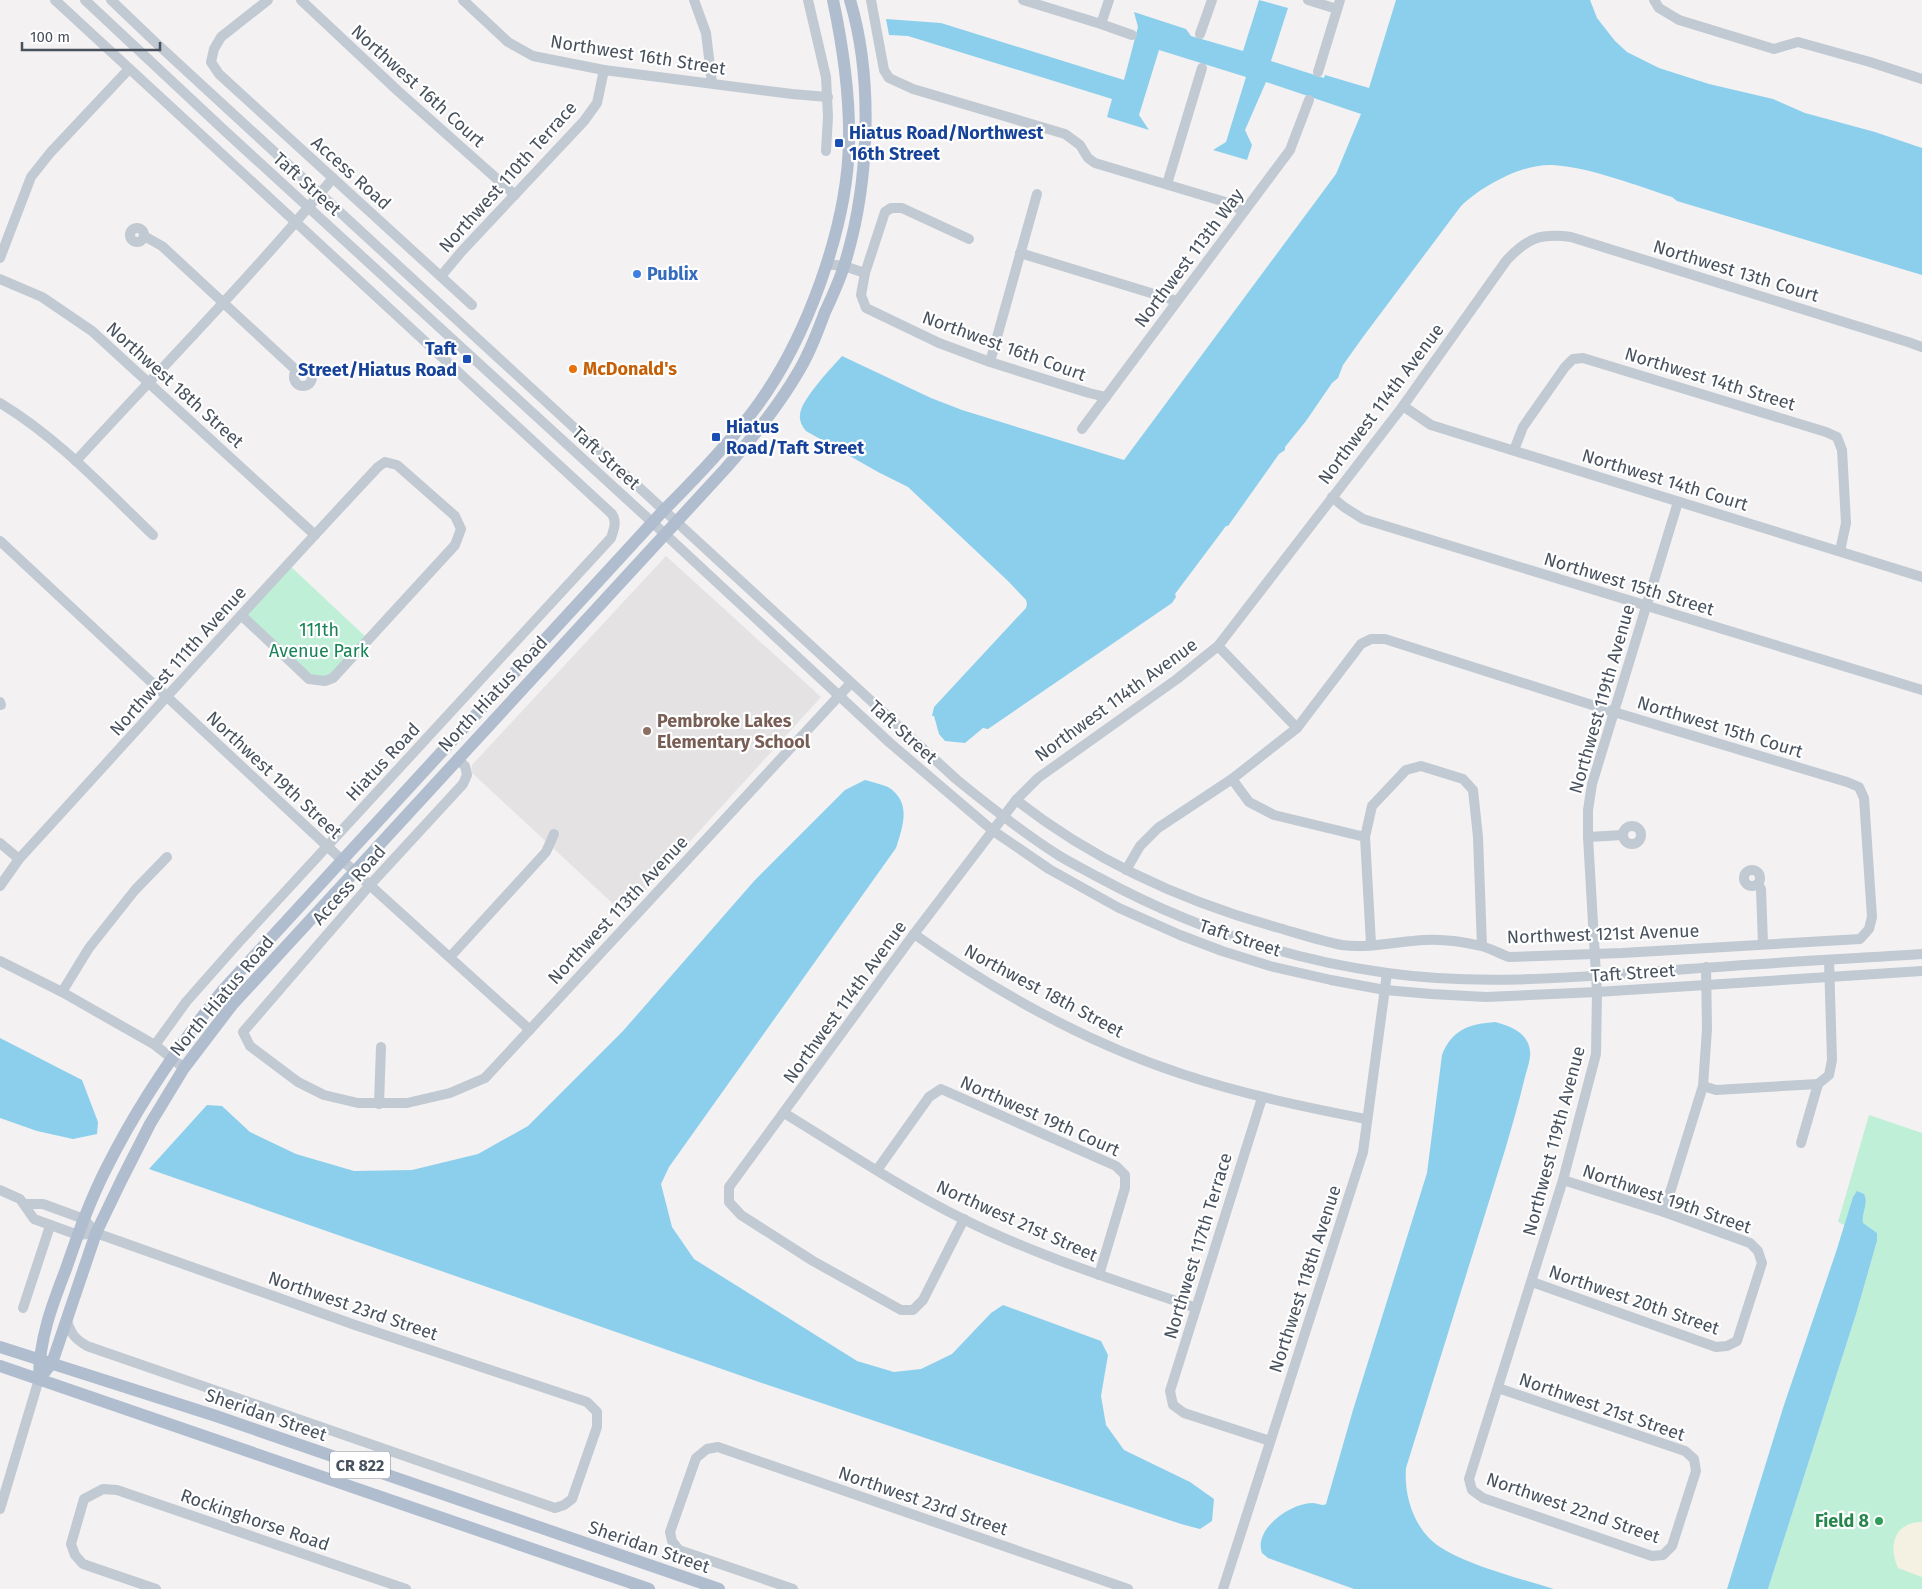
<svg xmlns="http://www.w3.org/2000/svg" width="1922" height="1589" font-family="'Fira Sans',sans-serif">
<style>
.education{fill:#e4e2e3}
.green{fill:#bff0d7}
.sand{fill:#f4f0e2}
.water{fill:#8ccfed}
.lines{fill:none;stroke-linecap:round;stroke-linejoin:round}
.minor{stroke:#c1c9d2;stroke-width:10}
.major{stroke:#b0bdcf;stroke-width:12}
.transit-dot{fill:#1a4fb4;stroke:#fff;stroke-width:2}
.shop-dot{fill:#3f7fe0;stroke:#fff;stroke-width:2}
.food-dot{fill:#e8710a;stroke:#fff;stroke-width:2}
.education-dot{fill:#8d6e63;stroke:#fff;stroke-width:2}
.leisure-dot{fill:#2e9e5b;stroke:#fff;stroke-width:2}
.labels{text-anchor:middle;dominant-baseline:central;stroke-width:4.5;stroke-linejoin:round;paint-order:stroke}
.shield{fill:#fff;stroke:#7f868e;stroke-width:1}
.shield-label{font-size:16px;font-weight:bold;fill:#48525e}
.street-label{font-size:18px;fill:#48525e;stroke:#fff}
.transit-label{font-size:18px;font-weight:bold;fill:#164399;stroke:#fff;text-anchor:start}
.shop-label{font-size:18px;font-weight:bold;fill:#366cbe;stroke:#fff;text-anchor:start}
.food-label{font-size:18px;font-weight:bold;fill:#c56008;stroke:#fff;text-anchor:start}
.park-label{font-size:18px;fill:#178257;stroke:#fff}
.education-label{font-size:18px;font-weight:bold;fill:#785e54;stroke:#fff;text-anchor:start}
.leisure-label{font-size:18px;font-weight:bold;fill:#27864d;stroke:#fff;text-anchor:end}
</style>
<rect width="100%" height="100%" fill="#f3f1f1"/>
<path class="education" d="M 666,556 L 821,697 L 624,914 L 471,772 L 472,765 Z"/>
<g class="green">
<path d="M 288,564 L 368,639 L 333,678 L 309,679 L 241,615 Z"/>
<path d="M 1869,1115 L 1922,1133 L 1922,1589 L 1768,1589 L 1857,1311 L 1877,1241 L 1838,1222 Z"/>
</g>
<path class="sand" d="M 1922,1522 L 1922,1577 L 1898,1568 C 1888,1546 1894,1522 1922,1522 Z"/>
<g class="water">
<path d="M 1259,0 L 1288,8 L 1271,61 L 1324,78 L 1325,75 L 1369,88 L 1396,0 L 1590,0 L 1597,18 L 1615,41 L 1627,52 L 1659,68 L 1709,84 L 1773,99 L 1805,113 L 1875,132 L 1922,148 L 1922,275 L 1677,201 L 1672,197 C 1634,185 1593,168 1553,165 C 1523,163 1482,186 1461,206 L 1363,337 L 1343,365 L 1338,378 L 1332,383 L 1306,421 L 1285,447 L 1285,450 L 1279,454 L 1228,526 L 1226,526 L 1175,594 L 1176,597 L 1172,603 L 988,729 L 983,728 L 965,743 L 945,741 L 939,734 L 934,716 L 932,716 L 934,707 L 1026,608 L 1027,604 L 1026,600 L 1008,581 L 908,487 L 878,472 L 806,431 C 801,425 798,418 801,410 C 806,395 831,368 842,356 L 931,398 L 962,410 L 1124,460 L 1336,174 L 1361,114 L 1266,82 L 1245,130 L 1252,145 L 1247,160 L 1213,150 L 1226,142 L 1246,77 L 1159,50 L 1139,115 L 1149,130 L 1107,117 L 1112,99 L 908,36 L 889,35 L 886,19 L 941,23 L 1124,80 L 1138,27 L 1134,12 L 1186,29 L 1191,36 L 1243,51 Z"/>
<path d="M 865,780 C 872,782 881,784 888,787 C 912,802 903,826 896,848 L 669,1167 L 661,1184 L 672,1227 L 694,1259 L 857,1361 L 894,1372 L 921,1369 L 952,1354 L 991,1313 L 1003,1305 L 1101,1341 L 1108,1355 L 1101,1396 L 1106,1425 L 1124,1450 L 1190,1482 L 1214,1499 L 1212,1521 L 1200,1529 L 1181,1524 L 759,1382 L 149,1169 L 207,1105 L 222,1106 L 250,1132 L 296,1154 L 354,1171 L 412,1170 L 478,1154 L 528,1126 L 623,1031 L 755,880 L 845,790 Z"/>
<path d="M 1495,1022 C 1511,1026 1528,1033 1530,1051 C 1531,1059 1527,1069 1525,1077 C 1519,1102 1512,1126 1505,1150 C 1472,1256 1439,1362 1406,1468 C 1404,1493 1412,1521 1430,1539 C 1453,1562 1522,1579 1554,1589 L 1354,1589 L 1268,1558 L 1262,1553 C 1253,1529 1291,1503 1312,1503 C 1316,1503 1320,1505 1324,1505 L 1326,1504 L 1353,1410 L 1427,1173 L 1442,1055 C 1452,1029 1470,1024 1495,1022 Z"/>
<path d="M 0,1038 L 82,1080 L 98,1122 L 97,1134 L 73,1139 L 37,1131 L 0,1118 Z"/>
<path d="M 1857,1191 L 1864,1194 C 1869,1204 1861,1213 1863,1223 L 1877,1233 L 1877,1241 L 1857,1311 L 1768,1589 L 1727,1589 L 1783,1408 L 1836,1252 L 1853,1197 Z"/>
</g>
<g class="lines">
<g class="minor">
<path d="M 55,0 L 612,514 C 617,522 614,529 611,538 L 239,942 L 186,1002 L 155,1045"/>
<path d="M 85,0 L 225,131 L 653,523 L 890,743 L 992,830 L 1049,869 L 1119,908 L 1180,935 L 1222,951 L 1270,966 L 1331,980 L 1385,990 L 1431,994 L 1486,997 L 1597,992 L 1922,971"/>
<path d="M 111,0 L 155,42 L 956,779 C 989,806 1022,832 1058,855 C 1071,863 1085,870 1098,877 C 1188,926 1286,959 1387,973 C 1486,987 1589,976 1688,969 C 1766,963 1844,959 1922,954"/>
<path d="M 268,0 L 221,37 L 214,49 L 211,62 L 219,74 L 472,305"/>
<path d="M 301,0 L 398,91 L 515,195"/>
<path d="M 463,0 L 508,42 L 533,56 L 604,70 L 792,94 L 828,97"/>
<path d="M 694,0 L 706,33 L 712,83"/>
<path d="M 808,0 L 826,77 L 828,117 L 826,151"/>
<path d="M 871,0 L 884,70 L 889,78 L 913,89 L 1065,134 L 1080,145 L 1088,158 L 1095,163 L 1232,204 L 1243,212"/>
<path d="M 1023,0 L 1101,24 L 1132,35"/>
<path d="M 1308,0 L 1337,9"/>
<path d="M 1654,0 L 1659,8 L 1679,20 L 1774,49 L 1798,42 L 1870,62 L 1922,79"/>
<path d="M 1101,24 L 1109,0"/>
<path d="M 1200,34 L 1212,0"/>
<path d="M 1318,72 L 1340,0"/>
<path d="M 1167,184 L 1202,68"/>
<circle cx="137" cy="235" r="7"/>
<path d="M 144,236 L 162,246 L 297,371"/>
<path d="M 969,239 L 902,208 L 891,208 L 885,212 L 865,273 L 861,295 L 866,308 L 939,343 L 990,362 L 1089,393 L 1106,397"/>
<path d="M 1020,253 L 1177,301"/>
<path d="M 0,258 L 31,177 L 50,153 L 129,69"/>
<path d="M 826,264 L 844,266 L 865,273"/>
<path d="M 441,276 L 462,251 L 584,121 L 597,103 L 604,70"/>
<path d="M 0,279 L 42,297 L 92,331 L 315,535"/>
<path d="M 990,362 L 1037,194"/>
<circle cx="303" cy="377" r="9"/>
<path d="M 0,403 C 58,438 104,488 153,535"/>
<path d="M 1403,406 L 1431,425 L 1922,577"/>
<path d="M 1082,429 L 1290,150 L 1309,100"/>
<path d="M 1514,450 L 1523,427 L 1565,367 L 1573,359 L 1583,358 L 1826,432 L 1837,437 L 1842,450 L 1846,523 L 1840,551"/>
<path d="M 76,461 C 162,367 252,276 333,178"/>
<path d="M 1332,497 L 1344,507 L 1363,519 L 1922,690"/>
<path d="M 0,541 L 342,860 L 530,1030"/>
<path d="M 1218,646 L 1297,728"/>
<path d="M 0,702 L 1,705"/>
<path d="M 457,759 L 465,766 L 467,775 L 463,784 L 369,886 L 243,1032 L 250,1046 L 298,1082 L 324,1095 L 358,1103 L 407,1103 L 450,1093 L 485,1078 L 850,684"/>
<path d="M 1232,779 L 1249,802 L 1274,815 L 1365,837 L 1372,806 L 1406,770 L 1421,766 L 1463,779 L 1473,790 L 1478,837 L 1482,946"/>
<path d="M 1016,800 C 1094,861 1184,902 1279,928 C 1300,934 1321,941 1342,945 C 1368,949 1398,941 1425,940 C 1442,939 1464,942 1481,946 C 1490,948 1500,954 1509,957 L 1622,953 L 1860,939 L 1869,929 L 1872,917 L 1864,798 L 1859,787 L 1847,782 L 1614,712 L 1385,639 L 1371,639 L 1361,644 L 1297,728 L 1232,779 L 1158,828 L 1140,846 L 1126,870"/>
<circle cx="1632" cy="835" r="9"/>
<path d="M 1365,837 L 1371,944"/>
<path d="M 1588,837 L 1623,835"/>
<path d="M 0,843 L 19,859"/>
<circle cx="1752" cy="878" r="8"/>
<path d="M 1758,884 L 1761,889 L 1763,944"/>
<path d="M 0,886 L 19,859 C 139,728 257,596 378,467 L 385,462 L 397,465 L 455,516 L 461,529 L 455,545 L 333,678 L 325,681 L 309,679 L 241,615"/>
<path d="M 914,934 C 996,992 1087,1043 1182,1074 C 1242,1094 1304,1107 1366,1119"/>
<path d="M 450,957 L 546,852 L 554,834"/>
<path d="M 0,961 L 62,992 L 155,1045 L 184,1068"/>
<path d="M 62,992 L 89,948 L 135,890 L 167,857"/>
<path d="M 1703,1086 L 1716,1090 L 1818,1084 L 1829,1075 L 1832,1060 L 1829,960"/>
<path d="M 1262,1098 L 1170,1391 L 1173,1405 L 1184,1413 L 1270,1441"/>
<path d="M 379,1104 L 381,1047"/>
<path d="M 784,1113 C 843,1149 901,1188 963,1219 C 1037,1256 1118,1281 1196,1308"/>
<path d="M 1801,1143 L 1818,1084"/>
<path d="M 877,1170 L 929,1097 L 941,1089 L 1116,1166 L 1125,1175 L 1125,1188 L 1099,1275"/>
<path d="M 0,1190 L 20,1199 L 34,1219 L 78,1235 L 96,1233 L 355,1325 L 587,1402 L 597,1412 L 597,1427 L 572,1499 L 564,1505 L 555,1508 L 87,1346 C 75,1339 71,1334 67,1321"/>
<path d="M 25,1204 L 43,1204 L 84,1219 L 96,1233"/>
<path d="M 1664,1212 L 1703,1086 L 1707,1029 L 1706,967"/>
<path d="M 964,1219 L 923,1300 L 913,1310 L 901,1310 L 813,1261 L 741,1215 L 729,1202 L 729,1187 L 914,934 L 1016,800 L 1038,778 L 1177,679 L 1218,646 L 1403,406 L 1506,261 C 1527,238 1540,233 1571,237 L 1908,342 L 1922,347"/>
<path d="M 1532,1282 L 1716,1347 L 1727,1346 L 1737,1341 L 1762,1263 L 1758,1251 L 1750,1243 L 1664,1212 L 1563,1180"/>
<path d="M 23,1308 L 50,1226"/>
<path d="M 1498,1388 L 1685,1451 L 1694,1459 L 1696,1471 L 1672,1546 L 1663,1555 L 1652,1556 L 1483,1498 L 1472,1490 L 1469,1479 L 1563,1180 L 1596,1054 L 1597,992 L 1588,837 L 1588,810 L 1592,784 L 1678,502"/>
<path d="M 0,1509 L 39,1379"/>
<path d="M 156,1589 L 83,1564 L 75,1555 L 71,1544 L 84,1499 L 103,1489 L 117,1490 L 406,1589"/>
<path d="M 793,1589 L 679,1550 L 672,1541 L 670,1532 L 696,1458 L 707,1449 L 718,1447 L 1128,1589"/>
<path d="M 1223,1589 L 1363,1152 L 1387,973"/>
</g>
<g class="major">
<path d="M 0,1347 L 216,1416 L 719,1589"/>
<path d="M 0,1366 L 649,1589"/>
<path d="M 39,1379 L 52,1363 L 96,1233 L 122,1179 L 150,1124 L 184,1068 L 232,1005 L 726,468 C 752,438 777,408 797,374 C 809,355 817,333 825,312 C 832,297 839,282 844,266 C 869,187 874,80 850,0"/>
<path d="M 39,1379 C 39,1339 52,1305 66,1269 C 78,1234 90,1200 107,1167 C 139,1103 179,1045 223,990 L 663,511 C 695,479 727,446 754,410 C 806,341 847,229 849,143 C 850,94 843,47 833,0"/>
</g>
</g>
<g class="transit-dot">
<rect x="834" y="138" width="10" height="10" rx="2.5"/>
<rect x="462" y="354" width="10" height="10" rx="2.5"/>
<rect x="711" y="432" width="10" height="10" rx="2.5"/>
</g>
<circle class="shop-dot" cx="637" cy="274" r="5"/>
<circle class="food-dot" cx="573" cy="369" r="5"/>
<circle class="education-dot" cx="647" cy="731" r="5"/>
<circle class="leisure-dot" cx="1879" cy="1521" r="5"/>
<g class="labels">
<rect class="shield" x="330" y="1451.5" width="60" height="27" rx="4"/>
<g class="shield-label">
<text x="360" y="1465">CR 822</text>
</g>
<g class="street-label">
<text transform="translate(638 55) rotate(9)">Northwest 16th Street</text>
<text transform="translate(418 86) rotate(42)">Northwest 16th Court</text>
<text transform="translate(351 173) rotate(42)">Access Road</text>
<text transform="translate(508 177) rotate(-48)">Northwest 110th Terrace</text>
<text transform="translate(307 184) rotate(42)">Taft Street</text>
<text transform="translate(1189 258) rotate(-53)">Northwest 113th Way</text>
<text transform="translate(1736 271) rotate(17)">Northwest 13th Court</text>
<text transform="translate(1004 346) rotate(20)">Northwest 16th Court</text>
<text transform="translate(1710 379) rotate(17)">Northwest 14th Street</text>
<text transform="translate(175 385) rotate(42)">Northwest 18th Street</text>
<text transform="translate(1381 404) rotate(-53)">Northwest 114th Avenue</text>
<text transform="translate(606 458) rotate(42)">Taft Street</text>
<text transform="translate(1665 480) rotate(17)">Northwest 14th Court</text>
<text transform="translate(1629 584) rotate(17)">Northwest 15th Street</text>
<text transform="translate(178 661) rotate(-48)">Northwest 111th Avenue</text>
<text transform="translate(493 694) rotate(-47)">North Hiatus Road</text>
<text transform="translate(1602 699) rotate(-74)">Northwest 119th Avenue</text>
<text transform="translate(1116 700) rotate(-36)">Northwest 114th Avenue</text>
<text transform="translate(1720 727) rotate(17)">Northwest 15th Court</text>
<text transform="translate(903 732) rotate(42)">Taft Street</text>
<text transform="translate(383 762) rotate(-47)">Hiatus Road</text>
<text transform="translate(274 775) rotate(43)">Northwest 19th Street</text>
<text transform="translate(349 885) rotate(-48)">Access Road</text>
<text transform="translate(618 910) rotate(-47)">Northwest 113th Avenue</text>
<text transform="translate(1603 934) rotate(-2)">Northwest 121st Avenue</text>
<text transform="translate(1240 938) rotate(18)">Taft Street</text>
<text transform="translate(1633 973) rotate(-4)">Taft Street</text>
<text transform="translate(1044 991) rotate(28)">Northwest 18th Street</text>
<text transform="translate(222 996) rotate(-50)">North Hiatus Road</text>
<text transform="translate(845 1002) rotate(-54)">Northwest 114th Avenue</text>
<text transform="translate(1040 1116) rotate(24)">Northwest 19th Court</text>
<text transform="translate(1554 1141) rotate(-75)">Northwest 119th Avenue</text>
<text transform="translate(1667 1199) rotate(19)">Northwest 19th Street</text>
<text transform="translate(1017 1221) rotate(24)">Northwest 21st Street</text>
<text transform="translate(1198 1246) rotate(-73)">Northwest 117th Terrace</text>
<text transform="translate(1305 1279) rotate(-72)">Northwest 118th Avenue</text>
<text transform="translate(1634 1300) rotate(19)">Northwest 20th Street</text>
<text transform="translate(353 1306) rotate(19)">Northwest 23rd Street</text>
<text transform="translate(1602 1407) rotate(19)">Northwest 21st Street</text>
<text transform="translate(266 1415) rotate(19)">Sheridan Street</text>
<text transform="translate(923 1501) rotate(19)">Northwest 23rd Street</text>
<text transform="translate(1573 1508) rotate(19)">Northwest 22nd Street</text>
<text transform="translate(255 1520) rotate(19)">Rockinghorse Road</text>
<text transform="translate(649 1547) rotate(19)">Sheridan Street</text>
</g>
<g class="transit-label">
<text x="849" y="133">Hiatus Road/Northwest<tspan x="849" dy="21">16th Street</tspan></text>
<text x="457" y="349" text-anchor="end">Taft<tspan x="457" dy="21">Street/Hiatus Road</tspan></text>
<text x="726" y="427">Hiatus<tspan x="726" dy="21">Road/Taft Street</tspan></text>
</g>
<g class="shop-label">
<text x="647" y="274">Publix</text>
</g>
<g class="food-label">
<text x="583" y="369">McDonald's</text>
</g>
<g class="park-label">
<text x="319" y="630">111th<tspan x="319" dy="21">Avenue Park</tspan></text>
</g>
<g class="education-label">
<text x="657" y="721">Pembroke Lakes<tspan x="657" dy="21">Elementary School</tspan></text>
</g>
<g class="leisure-label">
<text x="1869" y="1521">Field 8</text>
</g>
</g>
<path d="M22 42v8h138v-8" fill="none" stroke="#48525e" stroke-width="2.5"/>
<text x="30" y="42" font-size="15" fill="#48525e" stroke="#ffffff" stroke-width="4" paint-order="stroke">100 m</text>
</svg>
